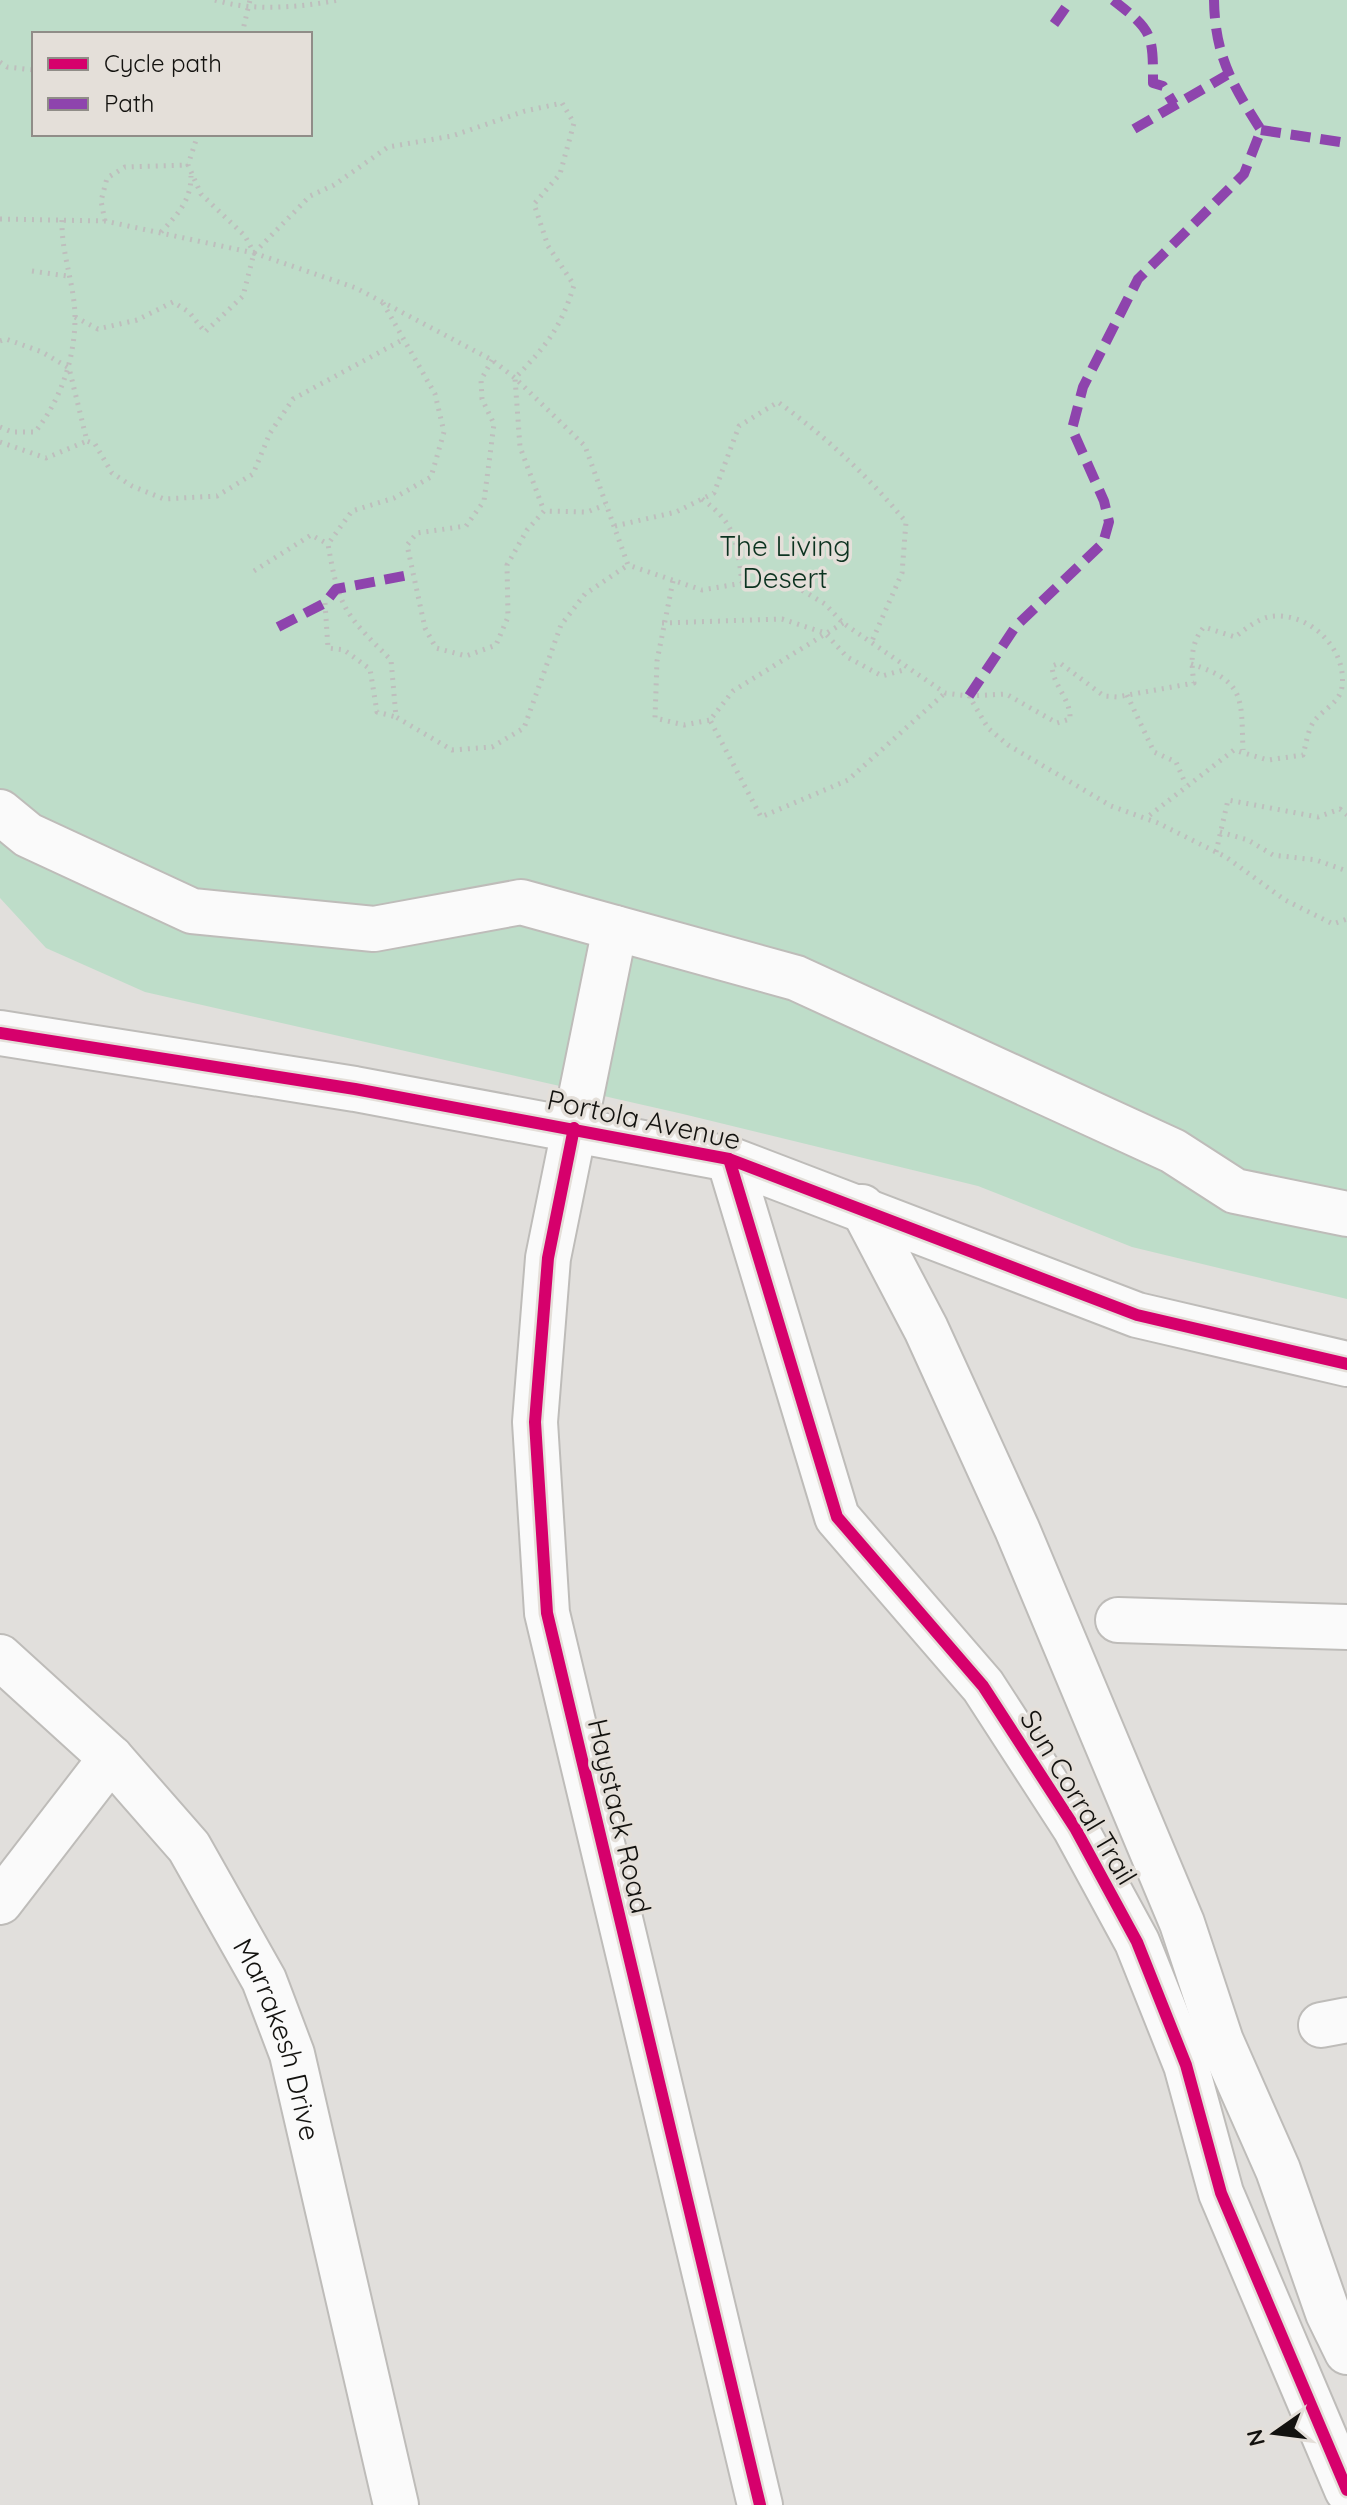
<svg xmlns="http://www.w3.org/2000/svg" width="1347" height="2505" font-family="Quicksand,sans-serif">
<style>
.green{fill:#beddc9;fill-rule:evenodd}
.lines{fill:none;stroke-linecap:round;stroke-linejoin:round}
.minor-casing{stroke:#bebcb9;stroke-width:48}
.path{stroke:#bebebd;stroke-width:5;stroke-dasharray:2 6;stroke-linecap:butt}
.minor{stroke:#fafafa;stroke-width:44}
.quiet{stroke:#8e44ad;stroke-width:10;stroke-dasharray:20 10;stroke-linecap:butt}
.cycleway-casing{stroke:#e4dfd9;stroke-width:17}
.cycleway{stroke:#d6006c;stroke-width:12}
.labels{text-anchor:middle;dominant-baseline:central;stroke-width:7;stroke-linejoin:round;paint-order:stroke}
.park-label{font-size:28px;fill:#0c3320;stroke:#e4dfd9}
.street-label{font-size:28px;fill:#13120f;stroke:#e4dfd9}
</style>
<rect width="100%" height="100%" fill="#e1dfdc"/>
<path class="green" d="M 0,0 L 1347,0 L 1347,1299 L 1132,1247 L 978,1186 L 683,1114 L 145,992 L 46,948 L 0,898 ZM 34,34 L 310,34 L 310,134 L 34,134 Z"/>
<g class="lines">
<g class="minor-casing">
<g id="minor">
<path d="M 0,812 L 28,835 L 192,911 L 374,929 L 521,902 L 796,978 L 1173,1151 L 1235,1191 L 1347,1214"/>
<path d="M 615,928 L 548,1258 L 535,1422 L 547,1613 L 760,2505"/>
<path d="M 0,1033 L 355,1089 L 729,1159 L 1137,1315 L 1347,1364"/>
<path d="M 729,1159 L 837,1517 L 983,1686 L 1075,1828 L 1137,1942 L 1186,2065 L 1221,2193 L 1347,2490"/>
<path d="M 862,1207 L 926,1329 L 1017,1529 L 1182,1923 L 1221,2041 L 1278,2170 L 1328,2313 L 1347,2352"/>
<path d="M 1118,1620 L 1347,1627"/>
<path id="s1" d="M 0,1657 L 111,1758 L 189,1847 L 264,1980 L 292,2054 L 396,2505"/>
<path d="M 0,1902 L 111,1758"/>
<path d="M 1321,2025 L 1347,2020"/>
</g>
</g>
<g class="path">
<path d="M 215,0 C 253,12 301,7 339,0"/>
<path d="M 242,34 L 250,0"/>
<path d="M 0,62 L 7,67 L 34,70"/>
<path d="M 0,219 L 105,221 L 254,253 L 245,236 L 201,194 L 188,165 L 198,134"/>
<path d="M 105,221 L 101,201 L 107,178 L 125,167 L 188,165"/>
<path d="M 161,232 C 177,215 191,201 191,176"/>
<path d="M 254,253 L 356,288 L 492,360 L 515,378 L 585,446 L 628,565 L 702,590 L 749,582 L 790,583 L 825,604 L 843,623 L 945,693 L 969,696 L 988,728 L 1008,745 L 1111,806 L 1158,823 L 1226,857 L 1285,900 L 1333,924 L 1347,919"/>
<path d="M 32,271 L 67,276"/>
<path d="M 383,303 L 435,394 L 444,432 L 431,477 L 394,498 L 352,511 L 328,544 C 339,609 345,614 391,660 L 396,717 L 452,750 L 492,747 L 524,728 L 561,625 L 585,594 L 628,565"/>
<path d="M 75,317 L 98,329 L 137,320 L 173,302 L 189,312 L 205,332 L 243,296 L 254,253 L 310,196 L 334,185 L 388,147 L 452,136 L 525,111 L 562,103 L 574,123 L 560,174 L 534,204 L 548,246 L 574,285 C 561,328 546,346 515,378 L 520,447 L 544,511"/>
<path d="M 0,341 L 6,339 L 42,352 L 69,368 L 87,441 L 95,444 L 112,473 L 132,486 L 164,499 L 217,496 L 253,474 L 270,433 L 293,399 L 404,339"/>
<path d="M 492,360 L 481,380 L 482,399 L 494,424 L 484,501 L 466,526 L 417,533 L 407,545 L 425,628 L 436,648 L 466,656 L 496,645 L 508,617 L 507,565 L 527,530 L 544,511 L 587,512 L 605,505"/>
<path d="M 0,427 L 12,432 L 35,432 C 60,401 75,359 75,318 C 75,285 61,254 62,220"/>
<path d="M 0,442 L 46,458 L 87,441"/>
<path d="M 702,499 C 736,524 737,542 742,583"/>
<path d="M 615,526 L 676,512 L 714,493 L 739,426 L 778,402 C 826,437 867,475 906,522 L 902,573 L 872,641"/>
<path d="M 254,571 L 311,535 L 328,544"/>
<path d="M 673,581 L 657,661 L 655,718 L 684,725 L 710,720"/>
<path d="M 325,603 L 328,648 L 344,650 L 370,669 L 377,712 L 396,717"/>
<path d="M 662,623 L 782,619 L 825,633 L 847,657 L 882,676 L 907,669"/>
<path d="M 843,623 L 733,691 L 710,720 L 761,817 L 848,780 L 945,693"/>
<path d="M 1191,664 C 1246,681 1241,699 1243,750"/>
<path d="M 1127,695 L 1154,752 L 1176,762 L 1186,785"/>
<path d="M 969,696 L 1006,694 L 1057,723 L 1070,719 C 1071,699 1053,686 1052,666 L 1060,663 L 1104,696 L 1117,697 L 1194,683 C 1191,663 1190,643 1204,627 L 1235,637 C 1248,627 1262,615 1279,616 C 1315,617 1347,652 1342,687 C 1340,702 1324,709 1315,720 C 1308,728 1306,745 1303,755 L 1268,760 L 1234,750 L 1146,818"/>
<path d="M 1220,832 L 1248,840 L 1273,855 L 1316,860 L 1347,871"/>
<path d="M 1216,852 L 1228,800 L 1318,817 L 1340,809 L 1347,815"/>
</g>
<use href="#minor" class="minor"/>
<g class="quiet">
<path d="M 1113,0 C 1153,31 1153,34 1153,83 L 1163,86 L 1174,104"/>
<path d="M 1054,24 L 1071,0"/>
<path d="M 1134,129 L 1227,75"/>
<path d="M 1261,130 L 1347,143"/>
<path d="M 278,627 L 325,603 L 336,589 L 414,574"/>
<path d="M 969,696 L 1016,626 L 1103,543 L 1109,522 L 1104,501 L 1072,429 L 1083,387 L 1138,279 L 1244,174 L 1261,130 C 1232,84 1215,56 1214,0"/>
</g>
<g class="cycleway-casing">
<g id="cycleway">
<path d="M 0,1033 L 355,1089 L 729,1159 L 1137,1315 L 1347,1364"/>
<path d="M 574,1128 L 548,1258 L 535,1422 L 547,1613 L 760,2505"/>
<path d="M 729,1159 L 837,1517 L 983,1686 L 1075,1828 L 1137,1942 L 1186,2065 L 1221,2193 L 1347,2490"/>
</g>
</g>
<use href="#cycleway" class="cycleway"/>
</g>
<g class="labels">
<g class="park-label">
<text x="785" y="545">The Living<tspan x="785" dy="32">Desert</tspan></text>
</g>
<g class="street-label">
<text transform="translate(644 1119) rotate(12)">Portola Avenue</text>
<text transform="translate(1079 1797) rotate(59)">Sun Corral Trail</text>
<text transform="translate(620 1816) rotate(77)">Haystack Road</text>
<text stroke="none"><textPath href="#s1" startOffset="482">Marrakesh Drive</textPath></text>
</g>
</g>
<rect x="32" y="32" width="280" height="104" fill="#e4dfd9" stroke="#908d88" stroke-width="2"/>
<rect x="48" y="58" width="40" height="12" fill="#d6006c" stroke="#908d88" stroke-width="2"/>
<text x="104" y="72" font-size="24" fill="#13120f">Cycle path</text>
<rect x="48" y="98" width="40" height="12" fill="#8e44ad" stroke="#908d88" stroke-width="2"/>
<text x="104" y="112" font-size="24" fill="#13120f">Path</text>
<g transform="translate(1275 2433) rotate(256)" stroke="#e4dfd9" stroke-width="6" paint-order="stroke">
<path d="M0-6L14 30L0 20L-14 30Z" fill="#13120f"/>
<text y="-12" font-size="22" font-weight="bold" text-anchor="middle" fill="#13120f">N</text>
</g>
</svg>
